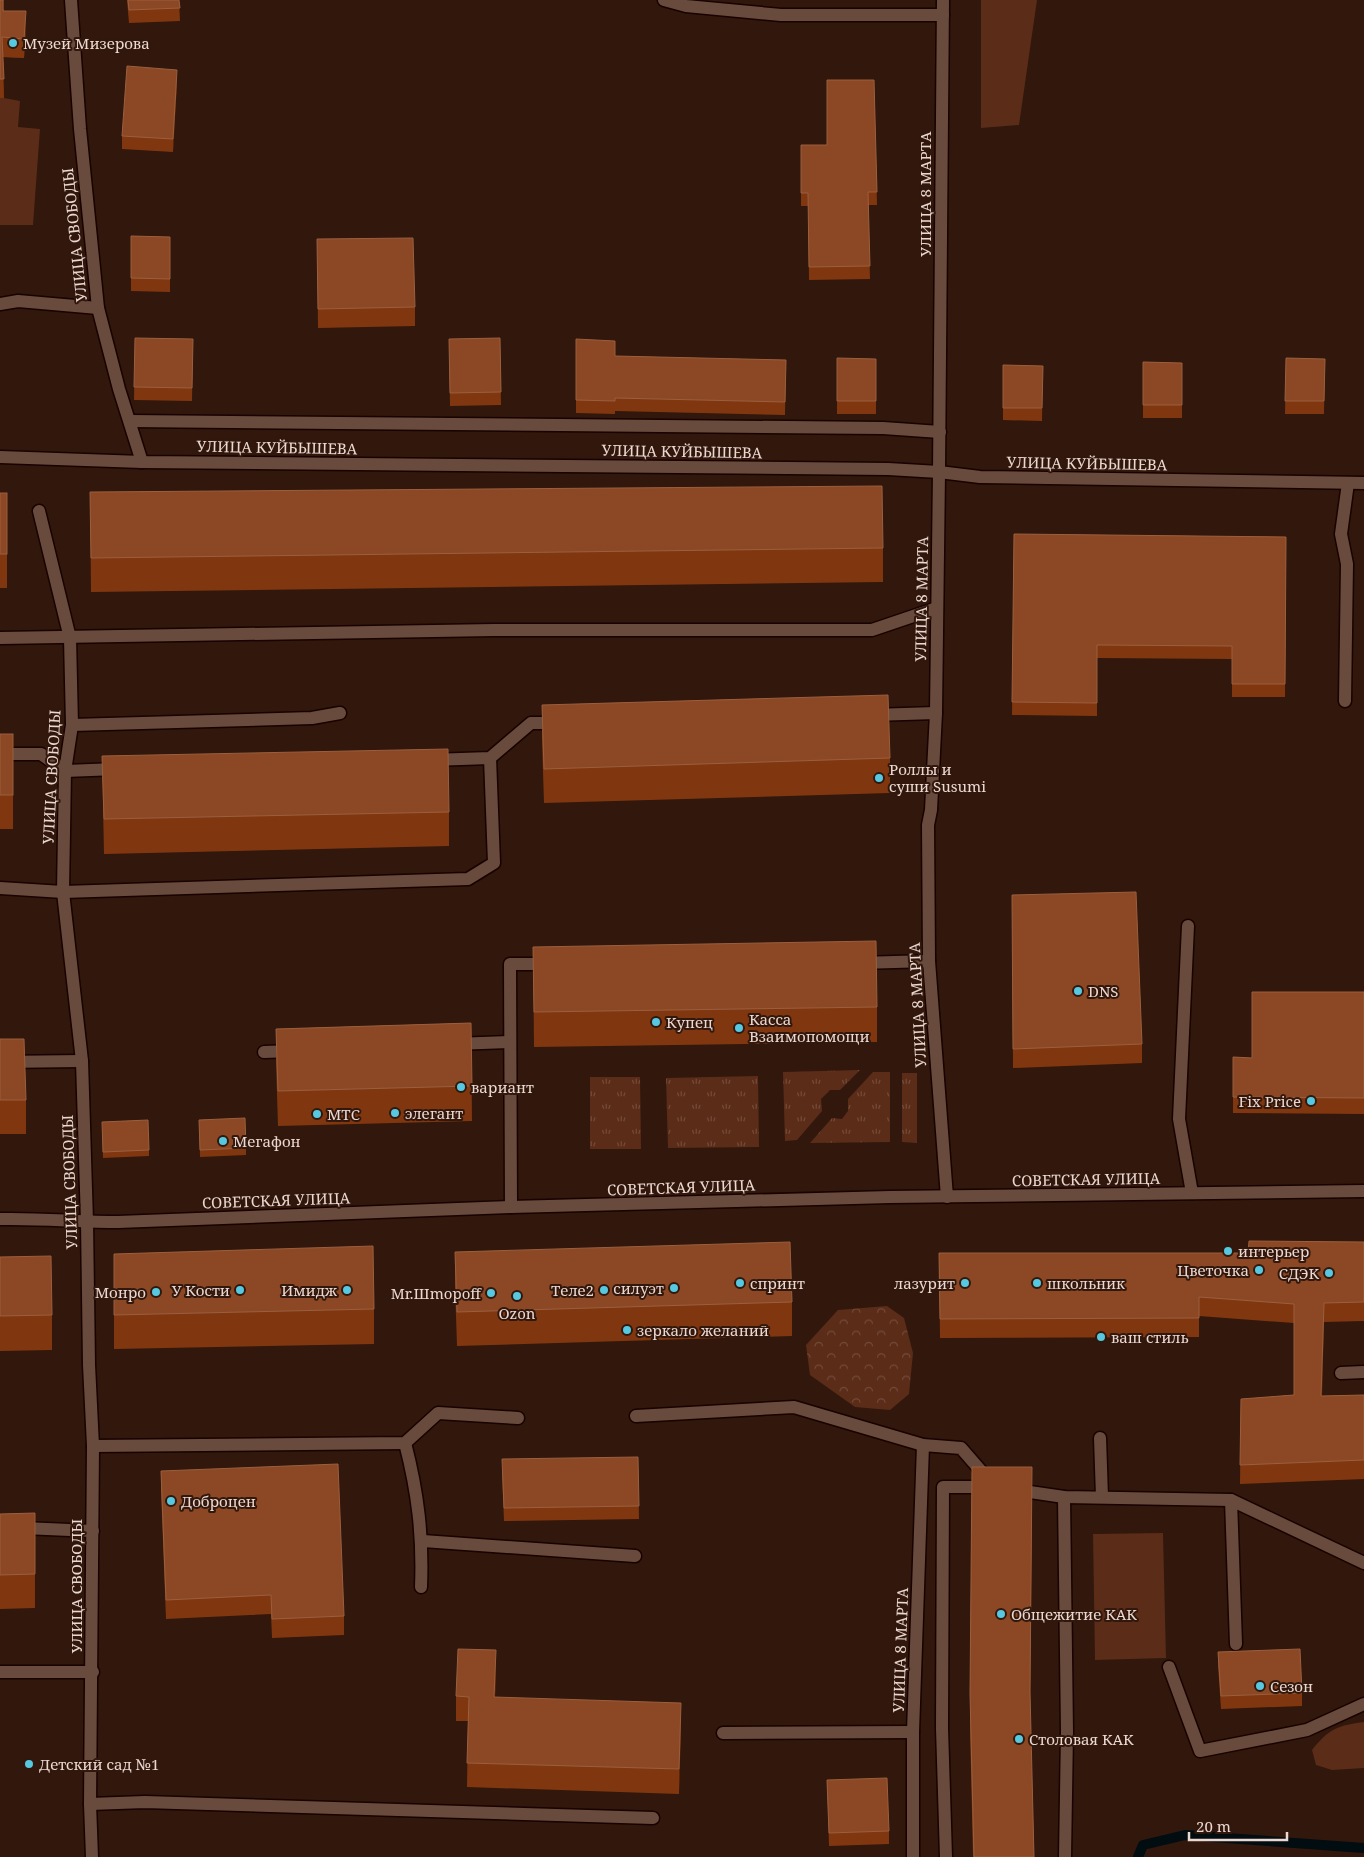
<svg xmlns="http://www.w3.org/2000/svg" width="1364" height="1857" font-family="'Noto Serif',serif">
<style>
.grass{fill:url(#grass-tufts)}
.forest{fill:url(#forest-crowns)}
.green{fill:#5b2c18}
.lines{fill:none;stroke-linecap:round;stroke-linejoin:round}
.stream{stroke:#010d10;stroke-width:10}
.service-casing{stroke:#180300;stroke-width:15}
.minor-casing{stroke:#180300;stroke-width:15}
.tertiary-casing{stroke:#180300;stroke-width:15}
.secondary-casing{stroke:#180300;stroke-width:15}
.service{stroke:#694b3e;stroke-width:12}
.minor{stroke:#694b3e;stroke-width:12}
.tertiary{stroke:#694b3e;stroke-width:12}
.secondary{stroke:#694b3e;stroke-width:12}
.wall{fill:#803710}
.shaded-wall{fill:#5c2305}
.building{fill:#8c4824;stroke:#9a5f3f}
.poi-dot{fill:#56c9e0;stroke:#31170c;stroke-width:2}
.labels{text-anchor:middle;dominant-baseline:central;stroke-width:4;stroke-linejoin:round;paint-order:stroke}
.poi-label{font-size:15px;fill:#ebd8d1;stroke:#31170c;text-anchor:start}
.street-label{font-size:15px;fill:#ebd8d1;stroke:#31170c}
</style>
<defs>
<pattern id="grass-tufts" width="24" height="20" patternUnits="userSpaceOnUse" patternTransform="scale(1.25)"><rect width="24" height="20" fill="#5b2c18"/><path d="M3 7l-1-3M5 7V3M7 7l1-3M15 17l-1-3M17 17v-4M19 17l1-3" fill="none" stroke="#734a39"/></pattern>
<pattern id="forest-crowns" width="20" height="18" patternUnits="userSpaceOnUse" patternTransform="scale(1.25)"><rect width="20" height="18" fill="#5b2c18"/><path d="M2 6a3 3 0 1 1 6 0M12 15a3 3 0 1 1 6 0" fill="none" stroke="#734a39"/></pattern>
</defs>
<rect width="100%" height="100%" fill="#31170c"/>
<g class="grass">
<path d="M 860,1070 L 840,1090 L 830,1090 L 821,1099 L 822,1111 L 797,1140 L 785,1141 L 783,1072 Z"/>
<path d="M 873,1072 L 890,1072 L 890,1142 L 810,1143 L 832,1118 L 842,1119 L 848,1111 L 848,1099 Z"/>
<path d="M 902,1073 L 917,1073 L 917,1143 L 902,1142 Z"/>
<path d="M 758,1076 L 759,1147 L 668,1148 L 666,1078 Z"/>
<path d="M 590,1077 L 640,1077 L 641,1149 L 590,1149 Z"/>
</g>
<path class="forest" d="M 887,1306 L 904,1318 L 913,1353 L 909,1394 L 890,1410 L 855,1407 L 810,1375 L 806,1345 L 838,1310 Z"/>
<g class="green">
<path d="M 0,0 L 4,0 L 3,30 L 26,30 L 24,58 L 2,57 L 4,98 L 20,101 L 18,127 L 40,129 L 33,225 L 0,225 Z"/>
<path d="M 981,0 L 1037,0 L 1019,125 L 981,128 Z"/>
<path d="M 1163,1533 L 1166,1658 L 1095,1660 L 1093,1534 Z"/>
<path d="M 1364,1722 L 1364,1768 L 1332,1770 L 1316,1765 L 1312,1750 C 1328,1729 1339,1725 1364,1722 Z"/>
</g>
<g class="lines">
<path class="stream" d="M 1138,1857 L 1143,1845 L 1185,1835 L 1364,1848"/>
<g class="service-casing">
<g id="service">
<path d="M 664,0 L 686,6 L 781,15 L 943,15"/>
<path d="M 0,304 L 18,301 L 98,308"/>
<path d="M 130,421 L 883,428 L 940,432"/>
<path d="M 939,472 L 936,713 L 931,810 L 928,825 L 929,961 L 947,1197"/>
<path d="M 0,638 L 494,630 L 872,630 L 937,608"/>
<path d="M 1345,701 L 1347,564 L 1341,534 L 1348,483"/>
<path d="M 872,715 L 936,713"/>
<path d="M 72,725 L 312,718 L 340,713"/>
<path d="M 0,754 L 41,754 L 65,771 L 117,769"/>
<path d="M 432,760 L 490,758 L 531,723 L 559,723"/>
<path d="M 0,888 L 63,892 L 468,879 L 494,863 L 490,758"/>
<path d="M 1188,926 L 1179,1119 L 1192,1193"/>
<path d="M 860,963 L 929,961"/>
<path d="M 454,1044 L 509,1042"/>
<path d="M 264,1052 L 292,1051"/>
<path d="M 0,1062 L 82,1061"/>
<path d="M 511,1207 L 510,964 L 550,964"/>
<path d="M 1341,1373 L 1364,1372"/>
<path d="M 636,1416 L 794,1407 L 923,1445 L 961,1448 L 988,1479"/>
<path d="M 1100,1438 L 1102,1497"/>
<path d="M 405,1443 C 418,1493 423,1536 421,1587"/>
<path d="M 93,1446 L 405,1443 L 438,1413 L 518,1418"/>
<path d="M 1016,1490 L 1064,1497 L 1231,1500 L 1364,1563"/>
<path d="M 1064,1497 L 1067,1732 L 1065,1857"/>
<path d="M 1231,1500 L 1236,1644"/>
<path d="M 0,1527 L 93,1531"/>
<path d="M 423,1541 L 635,1556"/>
<path d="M 1169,1667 L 1200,1751 L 1307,1730 L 1364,1704"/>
<path d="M 0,1672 L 93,1672"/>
<path d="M 723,1733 L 913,1732"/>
<path d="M 90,1804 L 145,1802 L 653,1818"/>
<path d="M 913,1857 L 913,1732 L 923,1445"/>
<path d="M 946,1857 L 942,1728 L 943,1487 L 989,1487"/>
</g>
</g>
<g class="minor-casing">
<g id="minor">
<path d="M 71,0 L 80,129 L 98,308 L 119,389 L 142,462"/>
<path d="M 39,511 L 70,638 L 72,725 L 65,771 L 63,892 L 82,1061 L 87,1222 L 89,1365 L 93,1446 L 90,1804 L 92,1857"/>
</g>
</g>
<g class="tertiary-casing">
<path id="tertiary" d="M 939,472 L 943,0"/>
</g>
<g class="secondary-casing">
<g id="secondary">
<path d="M 0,457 L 142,462 L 888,469 L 939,472 L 980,477 L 1364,483"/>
<path d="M 0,1219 C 40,1218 79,1222 118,1222 L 511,1207 L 890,1197 L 1364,1191"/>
</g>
</g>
<use href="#service" class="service"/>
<use href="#minor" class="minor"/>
<use href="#tertiary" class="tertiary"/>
<use href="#secondary" class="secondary"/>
</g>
<g class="wall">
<path d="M 0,0 L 4,11 L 26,30 L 24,58 L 3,57 L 4,98 L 0,98 Z"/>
<path d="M 127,0 L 179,0 L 180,21 L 129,23 Z"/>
<path d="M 874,80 L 877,205 L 868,205 L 870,279 L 809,280 L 808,206 L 801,206 L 801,145 L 827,145 Z"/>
<path d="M 177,83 L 173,152 L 122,149 L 122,136 Z"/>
<path d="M 131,236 L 170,237 L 170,292 L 131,291 Z"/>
<path d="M 317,239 L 415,307 L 415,326 L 318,328 Z"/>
<path d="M 135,338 L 193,339 L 192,401 L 134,400 Z"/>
<path d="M 500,338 L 501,405 L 450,406 L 449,339 Z"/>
<path d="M 576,339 L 615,356 L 786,360 L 785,415 L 615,411 L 615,414 L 576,413 Z"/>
<path d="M 837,358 L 876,359 L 876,414 L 837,414 Z"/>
<path d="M 1286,358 L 1325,359 L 1324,414 L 1285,414 Z"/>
<path d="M 1143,362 L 1182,363 L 1182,418 L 1143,418 Z"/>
<path d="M 1003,365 L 1043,366 L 1042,421 L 1003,420 Z"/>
<path d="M 90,492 L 883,548 L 883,582 L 91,592 Z"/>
<rect x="0" y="493" width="7" height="95"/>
<path d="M 1014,534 L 1286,537 L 1285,697 L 1232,697 L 1232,659 L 1097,658 L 1097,716 L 1012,715 Z"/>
<path d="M 542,705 L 890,758 L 890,793 L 544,803 L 542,740 Z"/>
<rect x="0" y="734" width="13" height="95"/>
<path d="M 102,756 L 449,812 L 449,846 L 104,854 Z"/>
<path d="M 1012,895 L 1142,1044 L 1142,1063 L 1013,1068 Z"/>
<path d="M 533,947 L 877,1007 L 877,1042 L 534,1047 Z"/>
<path d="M 1364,992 L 1364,1114 L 1233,1113 L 1233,1057 L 1252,1058 Z"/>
<path d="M 471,1023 L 472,1121 L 278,1126 L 276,1063 L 276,1029 Z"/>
<path d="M 0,1039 L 26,1100 L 26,1134 L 0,1134 Z"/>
<path d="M 199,1120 L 246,1148 L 246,1155 L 200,1157 Z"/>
<path d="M 102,1128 L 149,1150 L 149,1156 L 103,1158 Z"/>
<path d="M 1364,1242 L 1364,1321 L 1324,1322 L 1322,1396 L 1364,1395 L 1364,1479 L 1240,1484 L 1241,1399 L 1294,1395 L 1294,1323 L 1199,1316 L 1199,1337 L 940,1338 L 939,1253 L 1248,1253 Z"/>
<path d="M 455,1252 L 792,1302 L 792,1336 L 457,1346 L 455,1286 Z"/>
<path d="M 114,1254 L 374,1309 L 374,1344 L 114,1349 Z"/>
<path d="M 0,1257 L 52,1315 L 52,1350 L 0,1351 Z"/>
<path d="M 638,1457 L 639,1519 L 504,1521 L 502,1472 Z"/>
<path d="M 972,1467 L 1032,1502 L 1030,1703 L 1034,1857 L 973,1857 L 970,1728 Z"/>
<path d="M 161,1471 L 344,1616 L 344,1635 L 272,1638 L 271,1614 L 166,1619 L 161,1490 Z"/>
<path d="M 35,1513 L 35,1608 L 0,1609 L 0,1514 Z"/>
<path d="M 1218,1652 L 1302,1693 L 1302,1706 L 1221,1709 L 1218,1665 Z"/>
<path d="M 496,1674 L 495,1697 L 681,1727 L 679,1794 L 467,1787 L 468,1721 L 456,1721 L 456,1696 Z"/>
<path d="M 827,1780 L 889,1831 L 889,1844 L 829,1846 Z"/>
</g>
<g class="shaded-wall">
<path d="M 26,11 L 26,30 L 24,58 L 24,39 Z"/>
<path d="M 177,70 L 177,83 L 173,152 L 173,139 Z"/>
<path d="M 1324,1303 L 1324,1322 L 1321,1415 L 1321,1396 Z"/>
<path d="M 1032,1467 L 1032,1502 L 1030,1726 Z"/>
<path d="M 496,1650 L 496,1674 L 494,1722 L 494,1697 Z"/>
<path d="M 681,1703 L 681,1727 L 679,1794 L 679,1769 Z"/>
</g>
<g class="building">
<path d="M 0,0 L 3,0 L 3,11 L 26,11 L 24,39 L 2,37 L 4,79 L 0,79 Z"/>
<path d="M 128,0 L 179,0 L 180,8 L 129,10 Z"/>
<path d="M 127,66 L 177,70 L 173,139 L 122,136 Z"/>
<path d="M 827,80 L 874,80 L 877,192 L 868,192 L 870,266 L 809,267 L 808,193 L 801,193 L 801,145 L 827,145 Z"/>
<path d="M 131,236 L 170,237 L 170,279 L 131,278 Z"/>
<path d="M 413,238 L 415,307 L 318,309 L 317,239 Z"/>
<path d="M 135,338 L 193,339 L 192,388 L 134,387 Z"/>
<path d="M 500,338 L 501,392 L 450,393 L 449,339 Z"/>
<path d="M 576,339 L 615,341 L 615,356 L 786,360 L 785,402 L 615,398 L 615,401 L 576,400 Z"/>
<path d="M 837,358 L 876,359 L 876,401 L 837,401 Z"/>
<path d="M 1286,358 L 1325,359 L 1324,401 L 1285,401 Z"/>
<path d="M 1143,362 L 1182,363 L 1182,405 L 1143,405 Z"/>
<path d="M 1003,365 L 1043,366 L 1042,408 L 1003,408 Z"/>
<path d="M 882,486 L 883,548 L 91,558 L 90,492 Z"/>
<rect x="0" y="493" width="7" height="61"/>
<path d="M 1014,534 L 1286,537 L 1285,684 L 1232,684 L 1232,646 L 1097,645 L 1097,703 L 1012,702 Z"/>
<path d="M 888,695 L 890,758 L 544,769 L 542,705 Z"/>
<rect x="0" y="734" width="13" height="61"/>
<path d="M 448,749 L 449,812 L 104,819 L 102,756 Z"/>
<path d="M 1136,892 L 1142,1044 L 1013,1049 L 1012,895 Z"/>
<path d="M 876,941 L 877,1007 L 534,1012 L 533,947 Z"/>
<path d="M 1252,992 L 1364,992 L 1364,1098 L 1233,1097 L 1233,1057 L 1252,1058 Z"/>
<path d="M 471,1023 L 472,1086 L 278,1091 L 276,1029 Z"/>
<path d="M 0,1039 L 24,1039 L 26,1100 L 0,1100 Z"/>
<path d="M 245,1118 L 246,1148 L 200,1150 L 199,1120 Z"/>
<path d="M 148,1120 L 149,1150 L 103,1152 L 102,1122 Z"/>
<path d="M 1249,1241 L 1364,1242 L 1364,1302 L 1324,1303 L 1321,1396 L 1364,1395 L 1364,1460 L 1240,1465 L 1241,1399 L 1294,1395 L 1294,1304 L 1199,1297 L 1199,1318 L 940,1319 L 939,1253 L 1248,1253 Z"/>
<path d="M 790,1242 L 792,1302 L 457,1312 L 455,1252 Z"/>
<path d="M 373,1246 L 374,1309 L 114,1315 L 114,1254 Z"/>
<path d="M 51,1256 L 52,1315 L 0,1316 L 0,1257 Z"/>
<path d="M 638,1457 L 639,1506 L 504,1508 L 502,1459 Z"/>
<path d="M 338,1464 L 344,1616 L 272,1619 L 271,1595 L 166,1600 L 161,1471 Z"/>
<path d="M 972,1467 L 1032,1467 L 1030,1691 L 1034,1857 L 974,1857 L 970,1694 Z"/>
<path d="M 35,1513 L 35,1574 L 0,1575 L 0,1514 Z"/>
<path d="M 458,1649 L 496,1650 L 494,1697 L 681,1703 L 679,1769 L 467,1763 L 469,1697 L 456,1696 Z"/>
<path d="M 1300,1649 L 1302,1693 L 1221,1696 L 1218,1652 Z"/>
<path d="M 887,1778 L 889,1831 L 829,1833 L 827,1780 Z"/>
</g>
<g class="poi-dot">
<circle cx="13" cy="43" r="5"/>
<circle cx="879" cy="778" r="5"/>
<circle cx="1078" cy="991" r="5"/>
<circle cx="656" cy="1022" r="5"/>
<circle cx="739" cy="1028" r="5"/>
<circle cx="461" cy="1087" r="5"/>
<circle cx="1311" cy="1101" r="5"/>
<circle cx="395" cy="1113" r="5"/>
<circle cx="317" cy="1114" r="5"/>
<circle cx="223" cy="1141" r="5"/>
<circle cx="1228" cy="1251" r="5"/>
<circle cx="1259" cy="1270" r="5"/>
<circle cx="1329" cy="1273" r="5"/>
<circle cx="740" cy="1283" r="5"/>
<circle cx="965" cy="1283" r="5"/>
<circle cx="1037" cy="1283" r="5"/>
<circle cx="674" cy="1288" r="5"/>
<circle cx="240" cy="1290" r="5"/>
<circle cx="347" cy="1290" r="5"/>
<circle cx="604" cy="1290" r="5"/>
<circle cx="156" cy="1292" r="5"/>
<circle cx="491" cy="1293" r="5"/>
<circle cx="517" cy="1296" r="5"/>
<circle cx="627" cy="1330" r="5"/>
<circle cx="1101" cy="1337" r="5"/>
<circle cx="171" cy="1501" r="5"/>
<circle cx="1001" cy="1614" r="5"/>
<circle cx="1260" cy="1686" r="5"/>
<circle cx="1019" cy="1739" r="5"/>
<circle cx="29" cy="1764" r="5"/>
</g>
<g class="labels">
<g class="poi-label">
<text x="23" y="43">Музей Мизерова</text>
<text x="889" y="769">Роллы и<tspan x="889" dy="17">суши Susumi</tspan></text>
<text x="1088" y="991">DNS</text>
<text x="749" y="1019">Касса<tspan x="749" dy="17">Взаимопомощи</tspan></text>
<text x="666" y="1022">Купец</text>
<text x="471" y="1087">вариант</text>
<text x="1301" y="1101" text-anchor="end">Fix Price</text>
<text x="405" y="1113">элегант</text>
<text x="327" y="1114">МТС</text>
<text x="233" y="1141">Мегафон</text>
<text x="1238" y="1251">интерьер</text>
<text x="1249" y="1270" text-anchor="end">Цветочка</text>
<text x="1319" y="1273" text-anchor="end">СДЭК</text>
<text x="750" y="1283">спринт</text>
<text x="955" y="1283" text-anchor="end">лазурит</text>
<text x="1047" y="1283">школьник</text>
<text x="664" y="1288" text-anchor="end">силуэт</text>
<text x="230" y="1290" text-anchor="end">У Кости</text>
<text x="337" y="1290" text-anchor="end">Имидж</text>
<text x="594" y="1290" text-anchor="end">Теле2</text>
<text x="146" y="1292" text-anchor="end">Монро</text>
<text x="481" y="1293" text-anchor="end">Mr.Шmopoff</text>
<text x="517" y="1313" text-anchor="middle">Ozon</text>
<text x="637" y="1330">зеркало желаний</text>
<text x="1111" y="1337">ваш стиль</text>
<text x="181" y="1501">Доброцен</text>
<text x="1011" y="1614">Общежитие КАК</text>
<text x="1270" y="1686">Сезон</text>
<text x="1029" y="1739">Столовая КАК</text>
<text x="39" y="1764">Детский сад №1</text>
</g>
<g class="street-label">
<text transform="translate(925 194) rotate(-90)">УЛИЦА 8 МАРТА</text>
<text transform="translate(74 235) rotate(-96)">УЛИЦА СВОБОДЫ</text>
<text transform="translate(277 447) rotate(1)">УЛИЦА КУЙБЫШЕВА</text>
<text transform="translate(682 451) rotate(1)">УЛИЦА КУЙБЫШЕВА</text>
<text transform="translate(1087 463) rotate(1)">УЛИЦА КУЙБЫШЕВА</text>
<text transform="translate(921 599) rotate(-89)">УЛИЦА 8 МАРТА</text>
<text transform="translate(51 777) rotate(-87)">УЛИЦА СВОБОДЫ</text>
<text transform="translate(917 1005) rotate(-93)">УЛИЦА 8 МАРТА</text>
<text transform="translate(1086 1179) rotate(-1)">СОВЕТСКАЯ УЛИЦА</text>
<text transform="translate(69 1182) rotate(-92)">УЛИЦА СВОБОДЫ</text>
<text transform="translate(681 1187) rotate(-2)">СОВЕТСКАЯ УЛИЦА</text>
<text transform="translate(276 1200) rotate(-2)">СОВЕТСКАЯ УЛИЦА</text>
<text transform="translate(76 1586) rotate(-90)">УЛИЦА СВОБОДЫ</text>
<text transform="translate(900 1650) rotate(-88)">УЛИЦА 8 МАРТА</text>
</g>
</g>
<path d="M1189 1832v8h98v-8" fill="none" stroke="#ebd8d1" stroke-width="2.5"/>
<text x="1196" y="1832" font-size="15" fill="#ebd8d1" stroke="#31170c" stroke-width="4" paint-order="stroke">20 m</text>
</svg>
